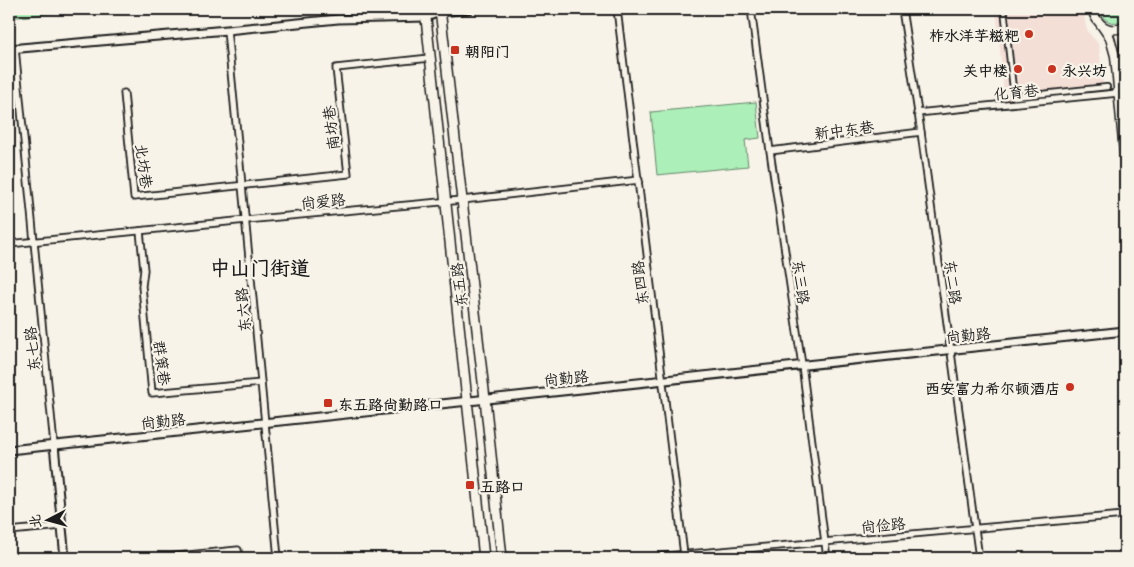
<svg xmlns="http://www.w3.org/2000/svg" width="1134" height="567" font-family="'Playpen Sans','LXGW WenKai TC',sans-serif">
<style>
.built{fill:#f4dfd7}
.green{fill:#adefb9;stroke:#64866a}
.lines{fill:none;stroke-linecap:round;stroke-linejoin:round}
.pedestrian-casing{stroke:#1c1c1c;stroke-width:8}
.minor-casing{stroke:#1c1c1c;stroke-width:9}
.tertiary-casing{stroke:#1c1c1c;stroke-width:11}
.secondary-casing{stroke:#1c1c1c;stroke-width:11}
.primary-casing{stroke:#1c1c1c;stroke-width:12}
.pedestrian{stroke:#f7f3e8;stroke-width:4.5}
.minor{stroke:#f7f3e8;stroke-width:5.5}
.tertiary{stroke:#f7f3e8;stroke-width:7}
.secondary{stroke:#f7f3e8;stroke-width:8}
.primary{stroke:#f7f3e8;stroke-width:9}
.poi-dot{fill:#c8321e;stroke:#f7f3e8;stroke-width:2}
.labels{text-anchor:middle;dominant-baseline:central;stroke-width:4.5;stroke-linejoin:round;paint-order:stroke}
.poi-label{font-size:15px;font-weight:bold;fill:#1c1c1c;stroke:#f7f3e8;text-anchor:start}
.street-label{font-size:15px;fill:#1c1c1c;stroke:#f7f3e8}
.district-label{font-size:20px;font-weight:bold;fill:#1c1c1c;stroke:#f7f3e8}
</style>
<rect width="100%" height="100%" fill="#f7f3e8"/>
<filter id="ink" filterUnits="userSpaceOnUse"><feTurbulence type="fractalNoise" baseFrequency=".02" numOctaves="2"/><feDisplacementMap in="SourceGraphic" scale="10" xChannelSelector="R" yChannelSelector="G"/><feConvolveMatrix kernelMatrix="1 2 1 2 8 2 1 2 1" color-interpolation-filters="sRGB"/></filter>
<g filter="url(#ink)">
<path class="built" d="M 996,9 L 1083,9 L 1086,27 L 1089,33 L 1099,45 L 1104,92 L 1005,102 Z"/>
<g class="green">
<path d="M 9,9 L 72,9 L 73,11 L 9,18 Z"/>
<path d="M 1099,9 L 1125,9 L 1125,19 C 1113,26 1103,22 1099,9 Z"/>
<path d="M 756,102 L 760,138 L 745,140 L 748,166 L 657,175 L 651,112 Z"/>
</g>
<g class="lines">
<g class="pedestrian-casing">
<path id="pedestrian" d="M 1004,9 L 1014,97 L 1107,87"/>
</g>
<g class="minor-casing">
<g id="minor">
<path d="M 617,9 L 684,555"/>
<path d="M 751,9 L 770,151 L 802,365 L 827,558"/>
<path d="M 902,9 L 921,132 L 979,558"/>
<path d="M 227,30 L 278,558"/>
<path d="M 15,48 L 54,445"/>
<path d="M 124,93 L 134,197 L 348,174 L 336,68 L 430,58"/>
<path d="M 917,113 L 1118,93"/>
<path d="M 770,151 L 921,132"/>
<path d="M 140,231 L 144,270 L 142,286 L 152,393 L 261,383"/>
<path d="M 9,244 L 246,220 L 462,200 L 639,180"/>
<path d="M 9,531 L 62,526"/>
<path d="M 157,558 L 238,550 L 239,558"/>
<path d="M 643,558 L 1125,515"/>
</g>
</g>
<g class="tertiary-casing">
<g id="tertiary">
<path d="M 9,49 L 227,30 L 338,19 L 426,17 L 440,12 L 469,9"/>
<path d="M 54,445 L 65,558"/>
<path d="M 9,450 L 1125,331"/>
</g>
</g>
<g class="secondary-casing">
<g id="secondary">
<path d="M 1092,9 C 1097,25 1108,34 1125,27"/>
<path d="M 1101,25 L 1110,38 L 1115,56 L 1125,164"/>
<path d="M 1125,41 L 1123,56 L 1125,80"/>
</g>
</g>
<g class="primary-casing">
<g id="primary">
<path d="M 425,9 L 484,558"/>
<path d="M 440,9 L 485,399 L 502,558"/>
</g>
</g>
<use href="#pedestrian" class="pedestrian"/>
<use href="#minor" class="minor"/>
<use href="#tertiary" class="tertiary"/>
<use href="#secondary" class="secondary"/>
<use href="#primary" class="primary"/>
</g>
</g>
<g class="poi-dot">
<circle cx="1029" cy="34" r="5"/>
<rect x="450" y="45" width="10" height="10" rx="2.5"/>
<circle cx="1018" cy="69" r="5"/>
<circle cx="1052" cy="69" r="5"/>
<circle cx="1070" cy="387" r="5"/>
<rect x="323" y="398" width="10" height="10" rx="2.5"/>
<rect x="465" y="480" width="10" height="10" rx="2.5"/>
</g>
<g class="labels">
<g class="poi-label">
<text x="1019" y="34" text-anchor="end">柞水洋芋糍粑</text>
<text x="465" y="50">朝阳门</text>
<text x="1008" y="69" text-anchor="end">关中楼</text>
<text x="1062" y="69">永兴坊</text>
<text x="1060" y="387" text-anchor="end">西安富力希尔顿酒店</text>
<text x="338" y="403">东五路尚勤路口</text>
<text x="480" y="485">五路口</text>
</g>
<g class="street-label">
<text transform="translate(1016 91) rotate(-6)">化育巷</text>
<text transform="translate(330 128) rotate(-97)">南坊巷</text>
<text transform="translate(844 129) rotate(-7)">新中东巷</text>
<text transform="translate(145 166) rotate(82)">北坊巷</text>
<text transform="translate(323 200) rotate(-5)">尚爱路</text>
<text transform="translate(802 282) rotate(82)">东三路</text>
<text transform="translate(954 282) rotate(82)">东二路</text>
<text transform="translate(639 283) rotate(-97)">东四路</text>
<text transform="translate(458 285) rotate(-97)">东五路</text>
<text transform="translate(242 310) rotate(-95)">东六路</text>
<text transform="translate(968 334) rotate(-6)">尚勤路</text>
<text transform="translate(31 349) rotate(-96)">东七路</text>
<text transform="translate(163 363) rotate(82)">群策巷</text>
<text transform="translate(566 377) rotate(-6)">尚勤路</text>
<text transform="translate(163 420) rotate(-6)">尚勤路</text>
<text transform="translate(883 524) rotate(-5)">尚俭路</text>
</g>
<g class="district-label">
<text x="260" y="267">中山门街道</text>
</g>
</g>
<rect width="1134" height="567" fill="none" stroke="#f7f3e8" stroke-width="30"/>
<rect x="15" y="15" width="1104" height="537" fill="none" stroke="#1c1c1c" stroke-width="2" filter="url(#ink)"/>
<g transform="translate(48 520) rotate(264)" stroke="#f7f3e8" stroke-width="4" paint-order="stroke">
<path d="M0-4L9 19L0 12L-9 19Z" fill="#1c1c1c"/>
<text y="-8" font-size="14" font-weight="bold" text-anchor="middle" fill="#1c1c1c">北</text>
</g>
</svg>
